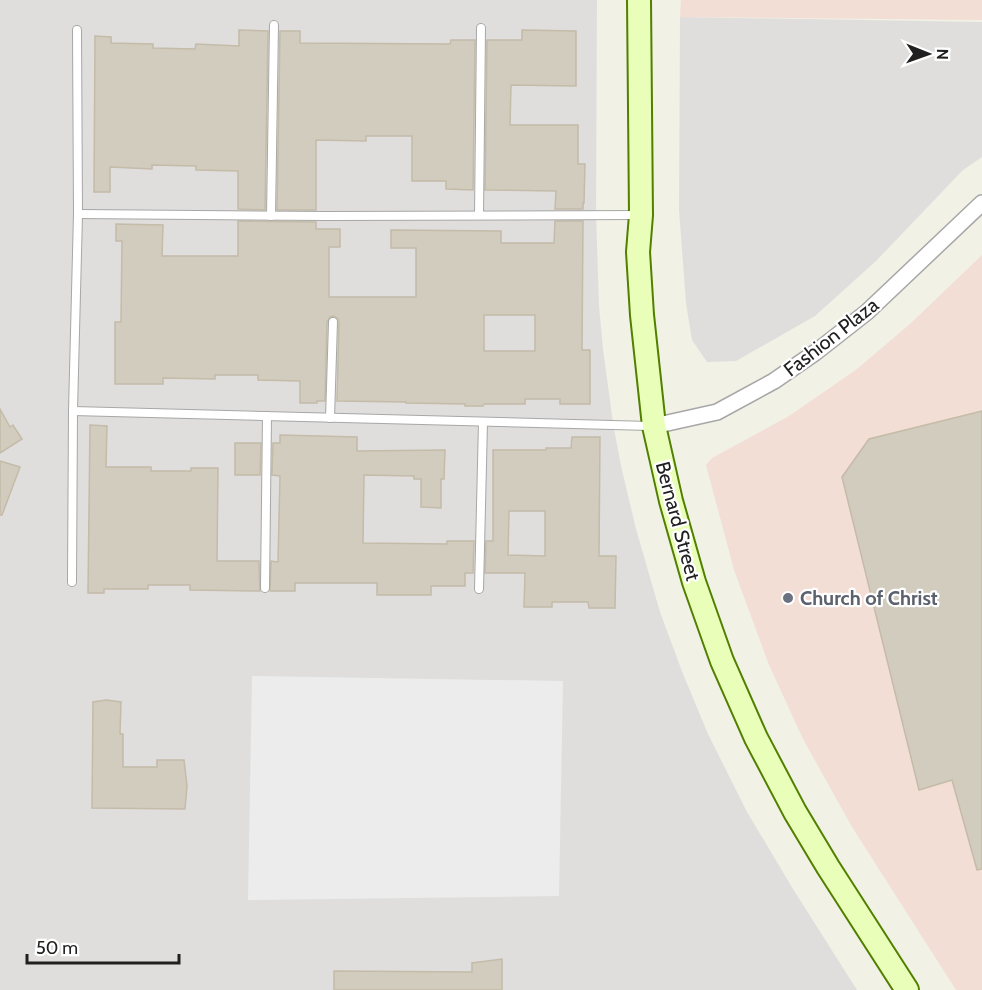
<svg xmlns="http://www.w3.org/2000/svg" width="982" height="990" font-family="Cabin,sans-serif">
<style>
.residential{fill:#dfdedd}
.commercial{fill:#f3ded5}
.parking{fill:#ececec}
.building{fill:#d2ccbf;stroke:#c4bba8;stroke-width:1.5;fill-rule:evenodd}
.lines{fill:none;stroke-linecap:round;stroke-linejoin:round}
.lane-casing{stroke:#a7a7a7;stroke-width:10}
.street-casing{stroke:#a7a7a7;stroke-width:18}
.secondary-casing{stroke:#517f00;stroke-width:26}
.lane{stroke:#fff;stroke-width:8}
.street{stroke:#fff;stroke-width:15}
.secondary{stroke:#e9feb8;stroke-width:22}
.worship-dot{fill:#6b7280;stroke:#fff;stroke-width:2}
.labels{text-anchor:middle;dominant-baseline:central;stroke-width:4.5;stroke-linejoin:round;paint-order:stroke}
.street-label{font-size:20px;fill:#202020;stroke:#fff}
.worship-label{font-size:20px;font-weight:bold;fill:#5b616d;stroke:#fff;text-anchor:start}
</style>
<rect width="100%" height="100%" fill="#f1f1e6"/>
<g class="residential">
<path d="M 0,0 L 597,0 L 596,214 L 599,306 L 603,349 L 613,423 L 621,466 L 636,529 L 660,612 L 683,674 L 708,734 L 747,812 L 793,889 L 857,990 L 0,990 Z"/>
<path d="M 680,17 L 982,22 L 982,157 L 963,170 L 876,261 L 815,316 L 736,361 L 707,362 L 692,340 L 686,303 L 679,210 Z"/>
</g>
<g class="commercial">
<path d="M 681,0 L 982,0 L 982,20 L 680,17 Z"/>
<path d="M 982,255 L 982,990 L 956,990 L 852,827 L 803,739 L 769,665 L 734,570 L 706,465 L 712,458 L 789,416 L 857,369 L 910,324 Z"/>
</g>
<path class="parking" d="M 252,676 L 563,681 L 559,896 L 248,900 Z"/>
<g class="building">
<path d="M 239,30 L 268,31 L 265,210 L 238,209 L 238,171 L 196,170 L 196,166 L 152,165 L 152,169 L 110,167 L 110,192 L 94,192 L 95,36 L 111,37 L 111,43 L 153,44 L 153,48 L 195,49 L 196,44 L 239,46 Z"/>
<path d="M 522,30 L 576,31 L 576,86 L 511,85 L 510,125 L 578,125 L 578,164 L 585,164 L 584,203 L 583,203 L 583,209 L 555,209 L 556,191 L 485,190 L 487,40 L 522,40 Z"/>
<path d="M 280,31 L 300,31 L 300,43 L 450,44 L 451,40 L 475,40 L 473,190 L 446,189 L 446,181 L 412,181 L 412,136 L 366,136 L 366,141 L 316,140 L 316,210 L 277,210 Z"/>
<path d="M 238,221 L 316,222 L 316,229 L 340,229 L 340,247 L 329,247 L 329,297 L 416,297 L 416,248 L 391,248 L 391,230 L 501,231 L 501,243 L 554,243 L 555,221 L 583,221 L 582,350 L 590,350 L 590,404 L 560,404 L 560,399 L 525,399 L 525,404 L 484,404 L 483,406 L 465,406 L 465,404 L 406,403 L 406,402 L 337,401 L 339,322 L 338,319 L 334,316 L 330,317 L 327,322 L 325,401 L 317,401 L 317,403 L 300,403 L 300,381 L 258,380 L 258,375 L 215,375 L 215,379 L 163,378 L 163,384 L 115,384 L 115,322 L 121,322 L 122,241 L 116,241 L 116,224 L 163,225 L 162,256 L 238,256 ZM 484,315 L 535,315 L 535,351 L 484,351 Z"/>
<path d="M 0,409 L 10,427 L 13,425 L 22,439 L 0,453 Z"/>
<path d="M 982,411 L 982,869 L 977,870 L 952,780 L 919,790 L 842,477 L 869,439 Z"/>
<path d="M 90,425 L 107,426 L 106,467 L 151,467 L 151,471 L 191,471 L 191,468 L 218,468 L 217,561 L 259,561 L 260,591 L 190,590 L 190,585 L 148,585 L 148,589 L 104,589 L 104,593 L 88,593 Z"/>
<path d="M 280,435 L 357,437 L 357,451 L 445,450 L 444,479 L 441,479 L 441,508 L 421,507 L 421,479 L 414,479 L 414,476 L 364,475 L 363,543 L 447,544 L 447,541 L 474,541 L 473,573 L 465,573 L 465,586 L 431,586 L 431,595 L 377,595 L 377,583 L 295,583 L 295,591 L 270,591 L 271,561 L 278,562 L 280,476 L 272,475 L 273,443 L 280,443 Z"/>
<path d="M 572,437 L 600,437 L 599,556 L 616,556 L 615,608 L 589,608 L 588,602 L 552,602 L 552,607 L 524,607 L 525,573 L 485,573 L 486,541 L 493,541 L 493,450 L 546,450 L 546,448 L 571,448 ZM 509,511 L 545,511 L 545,556 L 508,555 Z"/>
<path d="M 235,443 L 261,443 L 260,475 L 235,475 Z"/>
<path d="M 0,461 L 20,467 L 2,515 L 0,515 Z"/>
<path d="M 106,700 L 121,702 L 120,734 L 123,734 L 123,767 L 157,767 L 157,760 L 184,760 L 187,786 L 185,809 L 92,808 L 93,702 Z"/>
<path d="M 502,959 L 502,990 L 334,990 L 334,971 L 472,972 L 472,963 Z"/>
</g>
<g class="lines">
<g class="lane-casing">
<g id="lane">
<path d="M 78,214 L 326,216 L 639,215"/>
<path d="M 479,215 L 481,28"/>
<path d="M 271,216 L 274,25"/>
<path d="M 73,411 L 650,426"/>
<path d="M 330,418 L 333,322"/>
<path d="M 72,582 L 73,411 L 78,214 L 77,30"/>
<path d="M 265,588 L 267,416"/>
<path d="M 479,589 L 483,422"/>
</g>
</g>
<g class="street-casing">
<path id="street" d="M 654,426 L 717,412 L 774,381 L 816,352 L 867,312 L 982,203"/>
</g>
<g class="secondary-casing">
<path id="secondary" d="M 639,0 L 641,215 L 638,252 L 642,315 L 654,426 L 671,501 L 694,582 L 722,661 L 756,738 L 795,812 L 828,867 L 907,990"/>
</g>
<use href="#lane" class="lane"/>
<use href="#street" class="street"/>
<use href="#secondary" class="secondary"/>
</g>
<circle class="worship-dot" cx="788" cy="598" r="6"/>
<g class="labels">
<g class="street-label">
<text transform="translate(831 337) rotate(-38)">Fashion Plaza</text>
<text transform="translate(678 521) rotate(75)">Bernard Street</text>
</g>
<g class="worship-label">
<text x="800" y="598">Church of Christ</text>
</g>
</g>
<g transform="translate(928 54) rotate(91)" stroke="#ffffff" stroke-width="4.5" paint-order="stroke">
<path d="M0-4.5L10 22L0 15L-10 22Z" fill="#202020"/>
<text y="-9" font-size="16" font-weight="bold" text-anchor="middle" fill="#202020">N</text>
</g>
<path d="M27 954v9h152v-9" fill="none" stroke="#202020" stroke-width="3"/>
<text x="36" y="954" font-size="18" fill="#202020" stroke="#ffffff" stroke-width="4.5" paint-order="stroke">50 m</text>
</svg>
